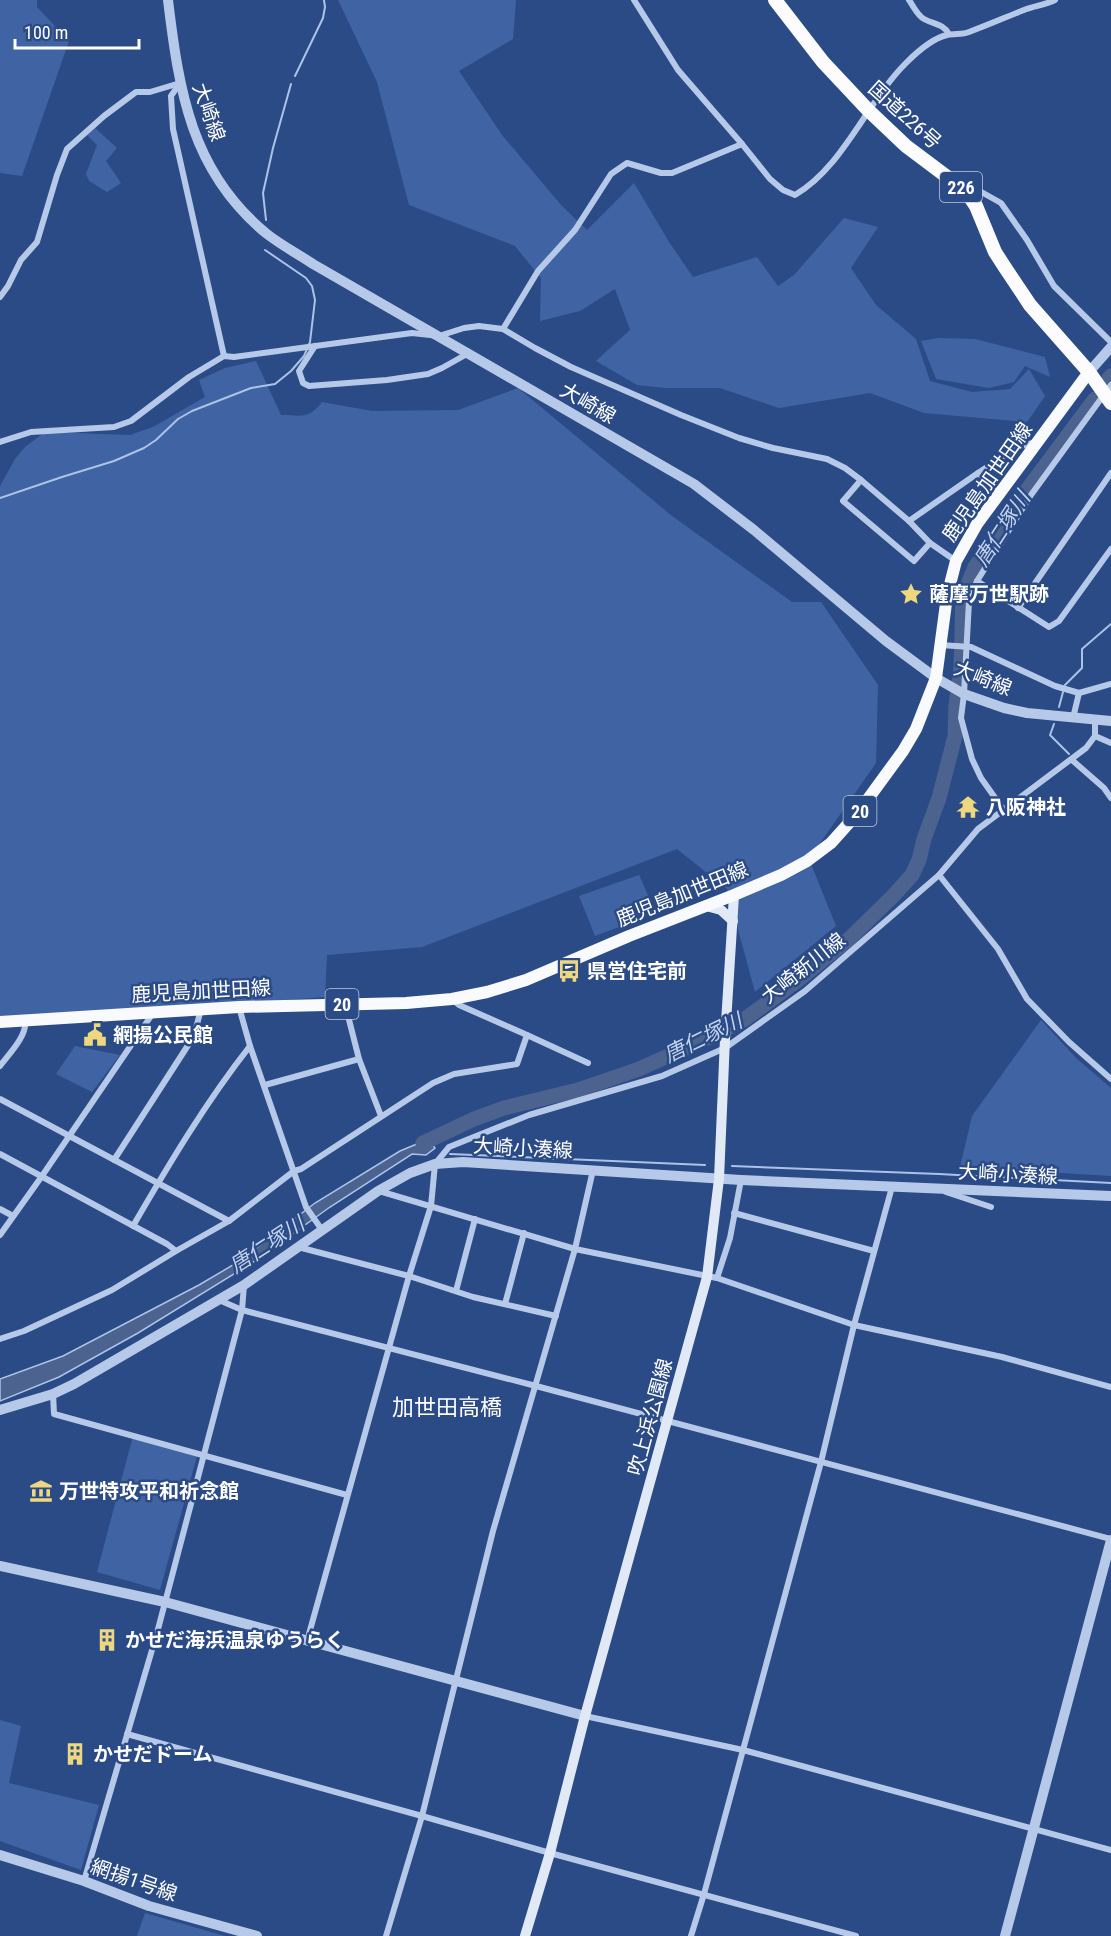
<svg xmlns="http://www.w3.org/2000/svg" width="1111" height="1936" font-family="'Roboto Condensed','Noto Sans JP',sans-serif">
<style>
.green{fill:#4064a3}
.water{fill:#4d638f;stroke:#acc3e8;stroke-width:1.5}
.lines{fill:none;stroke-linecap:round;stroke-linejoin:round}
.stream{stroke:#acc3e8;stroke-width:2}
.river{stroke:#4d638f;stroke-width:15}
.minor{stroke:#b7c9e8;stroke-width:6}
.tertiary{stroke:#b7c9e8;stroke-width:10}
.secondary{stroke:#e1e9f7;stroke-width:10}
.primary{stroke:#f9fafe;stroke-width:12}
.trunk{stroke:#fcfcfe;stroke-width:14}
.labels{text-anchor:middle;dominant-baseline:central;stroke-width:5;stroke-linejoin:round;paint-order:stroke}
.shield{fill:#2b4b87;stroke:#bfc9db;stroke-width:1.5}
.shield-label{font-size:18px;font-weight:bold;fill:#fff}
.street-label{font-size:20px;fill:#fff;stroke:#2b4b87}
.poi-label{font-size:20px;font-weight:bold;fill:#fff;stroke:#2b4b87;text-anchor:start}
.water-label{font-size:21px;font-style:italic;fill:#c3d3ef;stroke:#2b4b87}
.quarter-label{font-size:22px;fill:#fff;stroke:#2b4b87}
</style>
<rect width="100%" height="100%" fill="#2b4b87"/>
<g class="green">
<path d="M 0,0 L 37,0 L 37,7 L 69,41 L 22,176 L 0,173 Z"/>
<path d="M 338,0 L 516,0 L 513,39 L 459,71 L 502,135 L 561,205 L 587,230 L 634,183 L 669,242 L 693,277 L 757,257 L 778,286 L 794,275 L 844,218 L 878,227 L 851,268 L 876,305 L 916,339 L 930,381 L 972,392 L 1010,389 L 1029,369 L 1045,396 L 1027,422 L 924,413 L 870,393 L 779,408 L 720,388 L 666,388 L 637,385 L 596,361 L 630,330 L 615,289 L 580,311 L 540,321 L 541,278 L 515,246 L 409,205 L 377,82 Z"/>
<path d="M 95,128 L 117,148 L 106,161 L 121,183 L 107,192 L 89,181 L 86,174 L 97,145 L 87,135 Z"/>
<path d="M 939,338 L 975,339 L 1045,357 L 1050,377 L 1025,366 L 1014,382 L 989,388 L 936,379 L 921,341 Z"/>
<path d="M 256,361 L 281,415 C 301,415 308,420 322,402 L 372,411 L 458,410 L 518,388 L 672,516 L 792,602 L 821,602 L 878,685 L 876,763 L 809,859 L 836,926 L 755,992 L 727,889 L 677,849 L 422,947 L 327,955 L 325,997 L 0,1021 L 0,486 L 15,459 L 25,447 L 45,432 L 130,435 L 153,427 L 205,397 L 199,380 L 225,368 Z"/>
<path d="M 639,875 L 656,913 L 595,936 L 579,896 Z"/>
<path d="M 1041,1020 L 1076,1058 L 1111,1088 L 1111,1176 L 960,1167 L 972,1116 Z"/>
<path d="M 75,1046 L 120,1055 L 92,1092 L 56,1074 Z"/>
<path d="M 133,1436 L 197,1456 L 160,1590 L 97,1572 Z"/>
<path d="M 0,1720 L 21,1726 L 9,1783 L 99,1805 L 81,1870 L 0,1841 Z"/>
<path d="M 145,1913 L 225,1936 L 137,1936 Z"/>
</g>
<path class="water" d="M 441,1134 L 432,1144 L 435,1148 L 426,1155 L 412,1154 L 330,1207 L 255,1261 L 138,1333 L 59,1377 L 0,1401 L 0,1379 L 63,1356 L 199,1285 L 238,1262 L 315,1203 L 400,1151 Z"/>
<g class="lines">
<g class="stream">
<path d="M 295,76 L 323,18 L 325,7 L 324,0"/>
<path d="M 266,220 L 263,193 L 273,148 L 291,84"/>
<path d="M 0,498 L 62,477 L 114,461 L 144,448 L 156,440 L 178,419 L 192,411 L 251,388 L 275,384 L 291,371 L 304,356 L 310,342 L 315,300 L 312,286 L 306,278 L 265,250"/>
<path d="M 1065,685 L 1082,668 L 1082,649 L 1111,624"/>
<path d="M 1059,707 L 1063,692"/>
<path d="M 1054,724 L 1050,735 L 1069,754"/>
<path d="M 450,1154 L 705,1165"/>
<path d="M 732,1166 L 939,1174 L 1111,1183"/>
</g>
<g class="river">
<path d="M 1109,378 L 1111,376"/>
<path d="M 423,1143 L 474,1119 L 504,1108 L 578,1090 L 639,1069 L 708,1038 L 745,1019 L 798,980 L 848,940 L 894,895 L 912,875 L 919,860 L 924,839 L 939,798 L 955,736 L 956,705 L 961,667 L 963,596 L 975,567 L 1008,520 L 1018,502 L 1095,399"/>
</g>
<g class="minor">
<path d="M 634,0 L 678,70 L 742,144 L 770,179 L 783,190 L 795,195 C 844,166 866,103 906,63 C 916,53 933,38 947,35 C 954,33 962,35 969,32 C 988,25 1006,17 1024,10 C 1034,6 1045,5 1055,0"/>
<path d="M 909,0 C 914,7 917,15 924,19 C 935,25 942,23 949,34"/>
<path d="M 180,83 L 171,96 L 173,129 L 224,356"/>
<path d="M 967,191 L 976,189 L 1001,203 L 1027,240 L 1054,286 L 1111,342"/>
<path d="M 0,297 L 8,286 L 21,260 L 37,242 L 57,175 L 67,149 L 104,116 L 136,92 L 150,92 L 180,83"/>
<path d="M 503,329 L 538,271 L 575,230 L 611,174 L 627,163 L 661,173 L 672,173 L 742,144"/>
<path d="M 315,346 L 299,371 L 303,383 L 309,386 L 387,380 L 428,374 L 442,368 L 467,354"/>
<path d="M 0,442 L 31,432 L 114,427 L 131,421 L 189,377 L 224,356 L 234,357 L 412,333 L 439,336 L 464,328 L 479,326 L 503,329 L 535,348 L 571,367 L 681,415 L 739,438 L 773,448 L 827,459 L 845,468 L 861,480 L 909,521 L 930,543 L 956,561"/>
<path d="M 978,473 L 1016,448 L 1035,442"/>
<path d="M 861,480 L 843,501 L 914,561 L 930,543"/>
<path d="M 909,521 L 978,473 L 1000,492"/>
<path d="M 977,581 L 1049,627 L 1059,621 L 1111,549"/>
<path d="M 1018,608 L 1111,473"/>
<path d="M 940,645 L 971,647 L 1055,686 L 1079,693 L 1111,684"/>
<path d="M 1073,718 L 1079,693"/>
<path d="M 1095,736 L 1111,743"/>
<path d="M 1072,760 L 1104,788 L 1111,798"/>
<path d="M 1003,809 L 981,778 L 972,759 L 961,718 L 964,694 L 969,601 L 977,581 L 1031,495 L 1111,385"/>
<path d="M 939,875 L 998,949 L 1027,999 L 1069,1042 L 1111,1079"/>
<path d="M 345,1004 L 359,1059 L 381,1116"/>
<path d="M 239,1007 L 250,1046 L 306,1207 L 322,1230"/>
<path d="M 527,1035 L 588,1063"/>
<path d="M 0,1066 C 9,1054 28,1035 25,1020"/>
<path d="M 265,1085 L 359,1059"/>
<path d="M 0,1099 L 229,1221 L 294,1171 L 301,1169 L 433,1083 L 454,1074 L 517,1064 L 527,1035 L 459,1005 L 452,999"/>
<path d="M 0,1154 L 167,1244 L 176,1251 L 229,1221"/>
<path d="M 114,1160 L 194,1036 L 201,1009"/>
<path d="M 379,1191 L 575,1249 L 717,1278 L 854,1325 L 1002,1357 L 1111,1387"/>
<path d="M 946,1192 L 991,1207"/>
<path d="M 0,1209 L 13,1216"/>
<path d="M 734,1213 L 874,1251"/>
<path d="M 133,1226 C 169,1164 206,1102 250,1046"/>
<path d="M 0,1235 L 42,1176 L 153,1013"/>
<path d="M 298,1247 L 409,1276 L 473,1297 L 556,1316"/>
<path d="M 717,1278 L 730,1238 L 741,1180"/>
<path d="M 456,1291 L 475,1219"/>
<path d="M 219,1300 L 242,1310 L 536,1386 L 1111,1539"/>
<path d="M 505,1304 L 524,1233"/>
<path d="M 0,1339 L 24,1331 L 112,1290 L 176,1251"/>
<path d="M 53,1394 L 54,1414 L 347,1495"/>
<path d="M 307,1641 L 409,1276 L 431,1206 L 435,1164 L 449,1147 L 529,1115 L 662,1076 L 725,1048 L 805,991 L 939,875 L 978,829 L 1086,748 L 1095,736 L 1095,720"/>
<path d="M 585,1716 L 743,1750 L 1111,1850"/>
<path d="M 127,1734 L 422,1816 L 550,1853 L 856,1936"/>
<path d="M 84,1881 L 157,1633 L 242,1310 L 244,1285"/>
<path d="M 386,1936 L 422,1816 L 493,1531 L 575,1249 L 593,1170"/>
<path d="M 691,1936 L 704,1894 L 821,1462 L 854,1325 L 892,1187"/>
</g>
<g class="tertiary">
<path d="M 168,0 C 179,91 191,172 267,234 C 281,245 298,254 313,264 L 694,484 L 754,530 L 886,641 L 936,678 L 964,694 L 1004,708 L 1027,713 L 1111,721"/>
<path d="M 1089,372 L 1111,347"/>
<path d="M 0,1410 L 53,1394 L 74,1384 L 244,1285 L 378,1191 L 410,1173 L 435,1164 L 463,1162 L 741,1180 L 1111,1196"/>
<path d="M 0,1566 L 165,1602 L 585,1716"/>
<path d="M 0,1855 L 84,1881 L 149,1906 L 257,1936"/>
<path d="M 1005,1936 L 1111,1540"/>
</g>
<g class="secondary">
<path d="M 706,906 L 721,910 L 733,921"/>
<path d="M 525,1936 L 550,1853 L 585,1716 L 707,1277 L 719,1179 L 725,1039 L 734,895"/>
</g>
<path class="primary" d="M 0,1022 L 239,1007 L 406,1003 L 452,999 L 487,992 L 526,980 L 629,936 L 734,895 L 781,875 L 807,861 L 831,843 L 857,814 L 903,751 L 916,729 L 936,678 L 947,596 L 956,561 L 977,524 L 1089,372"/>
<path class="trunk" d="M 775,0 L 823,62 L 868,110 L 906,146 L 966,191 L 976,206 L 995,252 L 1004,266 L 1030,305 L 1089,372 L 1111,403"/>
</g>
<defs>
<g id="sight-bare" transform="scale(1.8)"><path d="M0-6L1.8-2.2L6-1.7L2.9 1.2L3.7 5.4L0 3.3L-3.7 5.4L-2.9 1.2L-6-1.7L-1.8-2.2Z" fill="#eed87f" stroke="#2b4b87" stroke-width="2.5" paint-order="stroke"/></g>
<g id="temple-bare" transform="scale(1.8)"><path d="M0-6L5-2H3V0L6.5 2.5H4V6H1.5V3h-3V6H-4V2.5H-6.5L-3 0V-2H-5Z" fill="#eed87f" stroke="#2b4b87" stroke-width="2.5" paint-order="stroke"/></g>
<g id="bus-bare" transform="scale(1.8)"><path d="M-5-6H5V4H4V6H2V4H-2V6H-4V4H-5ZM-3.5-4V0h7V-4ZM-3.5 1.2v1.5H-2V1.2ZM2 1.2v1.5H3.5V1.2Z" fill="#eed87f" stroke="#2b4b87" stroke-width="2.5" paint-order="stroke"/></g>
<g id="civic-bare" transform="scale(1.8)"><path d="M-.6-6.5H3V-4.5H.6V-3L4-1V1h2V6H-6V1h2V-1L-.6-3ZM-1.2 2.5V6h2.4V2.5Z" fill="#eed87f" stroke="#2b4b87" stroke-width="2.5" paint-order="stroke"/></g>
<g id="museum-bare" transform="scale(1.8)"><path d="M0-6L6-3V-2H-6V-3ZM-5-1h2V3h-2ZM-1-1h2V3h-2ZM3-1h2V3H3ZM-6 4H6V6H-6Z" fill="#eed87f" stroke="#2b4b87" stroke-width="2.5" paint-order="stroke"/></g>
<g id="building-bare" transform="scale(1.8)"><path d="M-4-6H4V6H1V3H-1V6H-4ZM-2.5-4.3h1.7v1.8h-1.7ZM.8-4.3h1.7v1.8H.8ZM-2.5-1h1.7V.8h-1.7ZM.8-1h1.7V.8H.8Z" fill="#eed87f" stroke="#2b4b87" stroke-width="2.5" paint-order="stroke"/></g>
</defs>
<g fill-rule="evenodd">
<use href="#sight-bare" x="911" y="594"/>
<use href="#temple-bare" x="968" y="807"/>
<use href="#bus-bare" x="569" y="971"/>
<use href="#civic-bare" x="95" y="1035"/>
<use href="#museum-bare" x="41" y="1491"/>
<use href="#building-bare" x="107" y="1640"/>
<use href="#building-bare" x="75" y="1754"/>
</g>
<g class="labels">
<g class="shield">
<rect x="940" y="172" width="42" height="30" rx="4.5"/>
<rect x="843.5" y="796" width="33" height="30" rx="4.5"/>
<rect x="325.5" y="989" width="33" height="30" rx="4.5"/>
</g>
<g class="shield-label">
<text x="961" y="187">226</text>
<text x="860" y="811">20</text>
<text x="342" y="1004">20</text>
</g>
<g class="street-label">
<text transform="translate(209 112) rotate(71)">大崎線</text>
<text transform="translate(905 115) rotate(42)">国道226号</text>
<text transform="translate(588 403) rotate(30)">大崎線</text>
<text transform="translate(987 482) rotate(-55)">鹿児島加世田線</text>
<text transform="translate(983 678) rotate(22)">大崎線</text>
<text transform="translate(682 894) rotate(-22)">鹿児島加世田線</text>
<text transform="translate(803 968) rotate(-38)">大崎新川線</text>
<text transform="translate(201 991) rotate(-3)">鹿児島加世田線</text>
<text transform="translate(523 1148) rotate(3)">大崎小湊線</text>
<text transform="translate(1008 1174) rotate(3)">大崎小湊線</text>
<text transform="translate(650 1417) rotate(-75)">吹上浜公園線</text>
<text transform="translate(134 1880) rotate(19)">網揚1号線</text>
</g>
<g class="poi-label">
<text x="929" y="594">薩摩万世駅跡</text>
<text x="986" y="807">八阪神社</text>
<text x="587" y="971">県営住宅前</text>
<text x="113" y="1035">網揚公民館</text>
<text x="59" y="1491">万世特攻平和祈念館</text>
<text x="125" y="1640">かせだ海浜温泉ゆうらく</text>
<text x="93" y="1754">かせだドーム</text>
</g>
<g class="water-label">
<text transform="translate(1002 529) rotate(-57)">唐仁塚川</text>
<text transform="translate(703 1038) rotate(-26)">唐仁塚川</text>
<text transform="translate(267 1245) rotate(-33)">唐仁塚川</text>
</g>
<g class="quarter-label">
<text x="447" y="1407">加世田高橋</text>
</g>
</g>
<path d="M15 39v9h124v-9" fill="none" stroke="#ffffff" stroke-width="3"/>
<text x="24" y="39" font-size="18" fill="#ffffff" stroke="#2b4b87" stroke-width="4.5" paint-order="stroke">100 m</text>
</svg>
